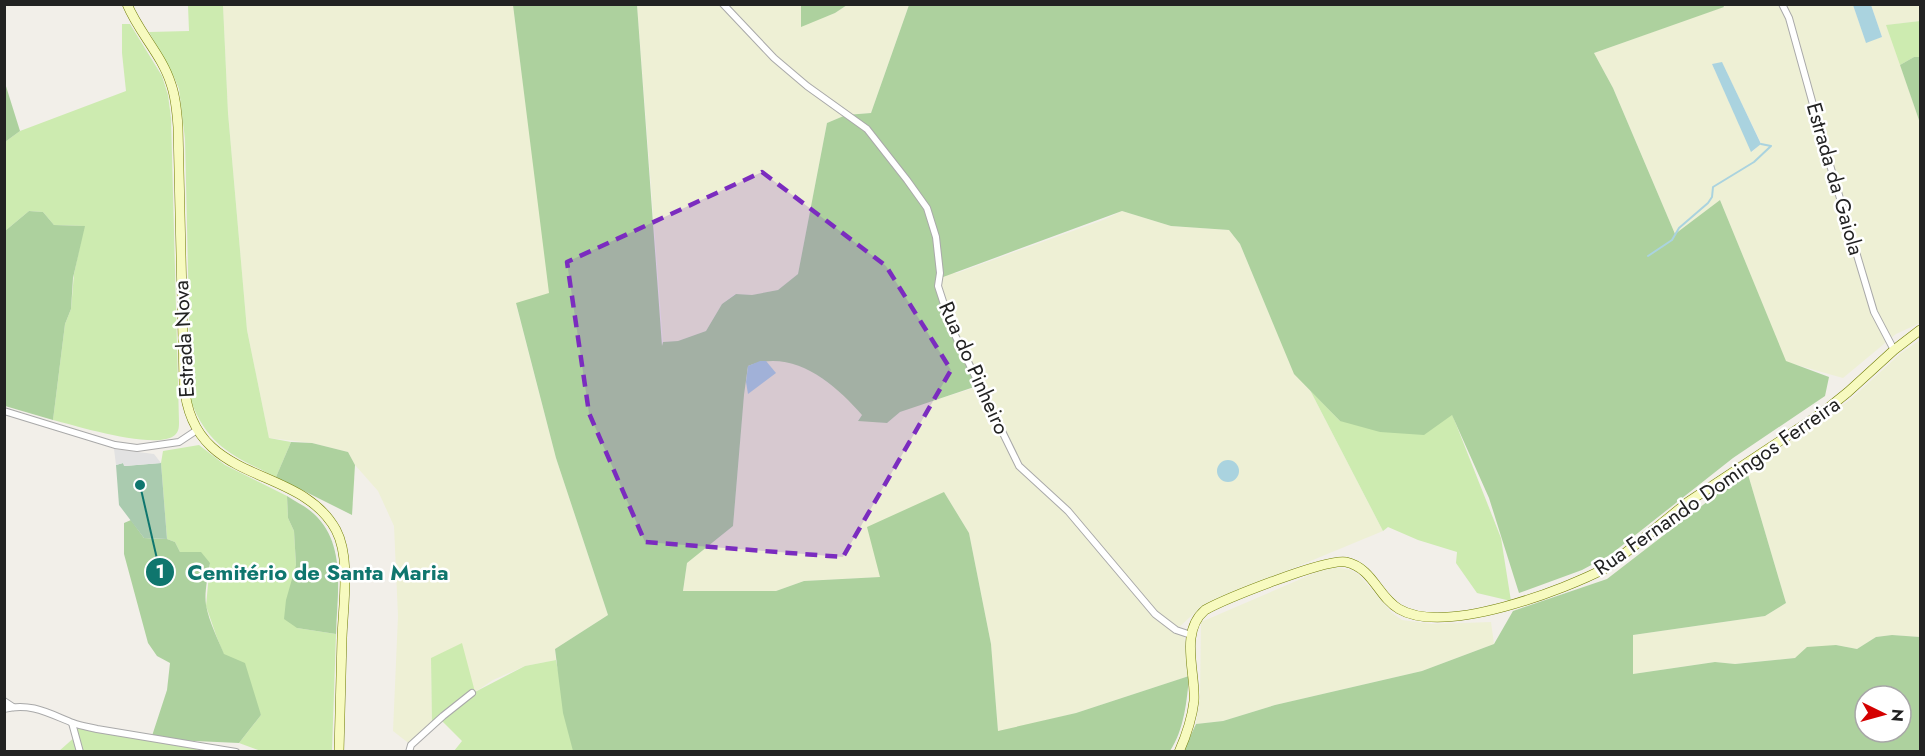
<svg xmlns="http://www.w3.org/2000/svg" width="1925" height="756" font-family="Jost,sans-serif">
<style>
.farmland{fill:#eef0d5;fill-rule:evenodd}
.grass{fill:#cdebb0}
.forest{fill:#add19e;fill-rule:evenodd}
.cemetery{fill:#aacbaf}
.parking{fill:#e2e2e2}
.water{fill:#aad3df}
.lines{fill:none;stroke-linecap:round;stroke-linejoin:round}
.stream{stroke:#aad3df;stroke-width:2}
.street-casing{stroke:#a9a9a9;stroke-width:8}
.secondary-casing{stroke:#707d05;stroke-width:10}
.street{stroke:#fff;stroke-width:6}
.secondary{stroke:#f7fabf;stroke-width:9}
.marked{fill:#7b2cbf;fill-opacity:0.2;stroke:#7b2cbf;stroke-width:4.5;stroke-dasharray:12 8;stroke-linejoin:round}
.labels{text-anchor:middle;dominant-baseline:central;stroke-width:5;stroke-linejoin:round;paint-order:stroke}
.street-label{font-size:21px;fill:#222;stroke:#fff}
.leader{fill:none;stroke:#0f766e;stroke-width:2}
.callout-dot{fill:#0f766e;stroke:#fff;stroke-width:2}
.mark-label{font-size:18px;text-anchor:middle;font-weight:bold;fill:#fff}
.callout-label{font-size:22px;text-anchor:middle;font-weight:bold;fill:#0f766e;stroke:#fff;stroke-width:5;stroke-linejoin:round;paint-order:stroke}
</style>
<rect width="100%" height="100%" fill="#f2efe9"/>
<g class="farmland">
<path d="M 1731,4 L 1853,5 L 1866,42 L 1882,37 L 1871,5 L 1920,5 L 1920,21 L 1887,25 L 1920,123 L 1920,323 L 1896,334 L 1843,378 L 1786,362 L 1720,200 L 1675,234 L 1613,88 L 1594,53 ZM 1722,63 L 1761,143 L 1752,152 L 1712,64 Z"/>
<path d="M 223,5 L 513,5 L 550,294 L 516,304 L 556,458 L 608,615 L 555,649 L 556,660 L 525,666 L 493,680 L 475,692 L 431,658 L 432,726 L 411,745 L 393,731 L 398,616 L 394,526 L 378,491 L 355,465 L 348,452 L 312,443 L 269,438 L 247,330 L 228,113 Z"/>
<path d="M 637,5 L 801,5 L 801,26 L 835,13 L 847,5 L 909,5 L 871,113 L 846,115 L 827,123 L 798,274 L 778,290 L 752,295 L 735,294 L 722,304 L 706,331 L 678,341 L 663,342 Z"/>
<path d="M 1122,211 L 1171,226 L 1229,230 L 1240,244 L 1294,373 L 1310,390 L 1383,531 L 1202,606 L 1176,630 L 1184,634 L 1189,676 L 1076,713 L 998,732 L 991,644 L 969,533 L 944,492 L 880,577 L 804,581 L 776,591 L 683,592 L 687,563 L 733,526 L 744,395 L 748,366 L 760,361 L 789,361 L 815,373 L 846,396 L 862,415 L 858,420 L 887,423 L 900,412 L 913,407 L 980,386 L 948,316 L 940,273 L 957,273 L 1103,220 Z"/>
<path d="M 1920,340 L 1920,637 L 1892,635 L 1876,637 L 1857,649 L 1836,645 L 1795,658 L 1734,664 L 1715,662 L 1633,674 L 1633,635 L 1765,616 L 1786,603 L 1747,471 L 1850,400 L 1901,353 Z"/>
<path d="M 1334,567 L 1351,570 L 1359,575 L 1392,613 L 1402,620 L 1432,624 L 1491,622 L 1494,644 L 1422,671 L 1275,705 L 1223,721 L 1196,724 L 1200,697 L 1201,622 L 1324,569 Z"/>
</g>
<g class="grass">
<path d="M 188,5 L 223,5 L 228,113 L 247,330 L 269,438 L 291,442 L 276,477 C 235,457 208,447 191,401 L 185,139 L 179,89 L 174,77 L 149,32 L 189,31 Z"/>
<path d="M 1920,21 L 1920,57 L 1914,57 L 1900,65 L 1886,25 Z"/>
<path d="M 122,24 L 130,24 L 162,76 L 168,95 L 171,118 L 179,422 C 179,427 179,431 175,435 C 157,451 77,426 53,420 L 65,324 L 71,309 L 74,274 L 84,226 L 54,225 L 43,212 L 29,211 L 5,231 L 5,142 L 20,131 L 126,91 L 122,53 Z"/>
<path d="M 1310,390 L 1340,421 L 1452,414 L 1501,538 L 1511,601 L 1477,593 L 1456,563 L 1457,552 L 1418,540 L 1388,527 L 1383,531 Z"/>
<path d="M 199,445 L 225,465 L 287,496 L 288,518 L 294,531 L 296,565 L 293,580 L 297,628 L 336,634 L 332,751 L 261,751 L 239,743 L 261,715 L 224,655 L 216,635 L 206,606 L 210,563 L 180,552 L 175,542 L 167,539 L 161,463 L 163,451 Z"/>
<path d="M 462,643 L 475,692 L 525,666 L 556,660 L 574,751 L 454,751 L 462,741 L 440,719 L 432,726 L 431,658 Z"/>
<path d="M 75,724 L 159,740 L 204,751 L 58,752 L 76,736 Z"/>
</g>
<g class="forest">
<path d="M 513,5 L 637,5 L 662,346 L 663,342 L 678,341 L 706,331 L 722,304 L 736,294 L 752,295 L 778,290 L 798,274 L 827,123 L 846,115 L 871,113 L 909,5 L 1723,5 L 1724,7 L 1594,53 L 1613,88 L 1675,234 L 1720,200 L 1786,361 L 1829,377 L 1825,396 L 1733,458 L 1610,555 L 1582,570 L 1519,593 L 1489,498 L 1452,415 L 1424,435 L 1380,432 L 1340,421 L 1294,374 L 1240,244 L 1229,230 L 1171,226 L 1122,211 L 935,280 L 980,385 L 900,412 L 887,423 L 858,421 L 862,415 C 834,383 793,348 748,366 L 744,395 L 733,526 L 687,563 L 683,591 L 776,591 L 804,581 L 880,577 L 867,527 L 944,492 L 969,533 L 991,644 L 998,731 L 1076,713 L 1189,676 C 1187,701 1184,730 1170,751 L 573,751 L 563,713 L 555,649 L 608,615 L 556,458 L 516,303 L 549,293 Z"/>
<path d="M 801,5 L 801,4 L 847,5 L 835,13 L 801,27 Z"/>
<path d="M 1914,57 L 1920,57 L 1920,123 L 1900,65 Z"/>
<path d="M 5,83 L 20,131 L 5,142 L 4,142 Z"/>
<path d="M 29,211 L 43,212 L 54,225 L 85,226 L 73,278 L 71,309 L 65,324 L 53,420 L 5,406 L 5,231 Z"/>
<path d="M 291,442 L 312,443 L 348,452 L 355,465 L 352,515 L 276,477 Z"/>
<path d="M 1747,471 L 1786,603 L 1765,616 L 1633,635 L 1633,674 L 1715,662 L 1735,664 L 1795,658 L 1807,647 L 1836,645 L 1857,649 L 1876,637 L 1892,635 L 1920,637 L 1920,751 L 1183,752 L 1196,724 L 1223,721 L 1275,705 L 1422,671 L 1494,644 L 1513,611 L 1607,579 ZM 1865,696 L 1901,696 L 1901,732 L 1865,732 Z"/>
<path d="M 287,496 C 296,502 307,507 314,514 C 347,544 337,594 336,634 L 297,628 L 284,619 L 286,600 L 296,565 L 294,531 L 288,518 Z"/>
<path d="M 131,520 L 144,538 L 167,539 L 175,542 L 180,552 L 201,552 L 210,563 C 208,577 204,592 206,605 C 209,622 218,639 224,654 L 245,663 L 261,715 L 239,743 L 151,739 L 167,690 L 170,663 L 157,656 L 148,643 L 124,554 L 124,523 Z"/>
</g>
<path class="cemetery" d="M 123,463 L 125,466 L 161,463 L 167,539 L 144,538 L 119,505 L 116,465 Z"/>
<path class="parking" d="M 114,449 L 154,454 L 161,463 L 124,466 L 123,463 L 116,465 Z"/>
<g class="water">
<path d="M 1853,5 L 1871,5 L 1882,37 L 1866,43 Z"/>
<path d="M 1722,62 L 1761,144 L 1751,152 L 1712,64 Z"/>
<path d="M 760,361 L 766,361 L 776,373 L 748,394 L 746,382 L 748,366 Z"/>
<circle cx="1228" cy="471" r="11"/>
</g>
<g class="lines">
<path class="stream" d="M 1648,256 L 1672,240 L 1679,228 L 1708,203 L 1712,197 L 1713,187 L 1754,162 L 1771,146 L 1761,144"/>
<g class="street-casing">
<g id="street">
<path d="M 723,4 L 774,58 L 807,86 L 867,129 L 907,180 L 927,208 L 936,237 L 940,273 L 938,286 L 952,329 L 1019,466 L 1068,511 L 1155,614 L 1176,630 L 1191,635"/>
<path d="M 1782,4 L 1789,18 L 1827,155 L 1874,312 L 1894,350"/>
<path d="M 4,411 L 115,445 L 137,448 L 179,442 L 197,430"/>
<path d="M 4,701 L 13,707"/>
<path d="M 4,709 C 31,702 50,714 73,723 C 81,726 89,727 97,729 L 236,752"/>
<path d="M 72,723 L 80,752"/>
<path d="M 409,752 L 411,745 L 443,716 L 472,693"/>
</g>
</g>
<g class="secondary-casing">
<g id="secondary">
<path d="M 127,4 C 139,33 162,55 171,84 C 176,98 177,112 178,127 L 184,383 C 191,488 299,462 336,530 C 351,558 343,606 342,638 C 341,676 340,714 339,752"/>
<path d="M 1179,752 C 1186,736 1192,719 1194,701 C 1196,673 1179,632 1205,610 C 1225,599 1326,558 1346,562 C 1373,568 1378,597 1399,609 C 1445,636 1564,590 1608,567 L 1688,502 L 1822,413 L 1848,392 L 1894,350 L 1920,330"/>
</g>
</g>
<use href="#street" class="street"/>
<use href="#secondary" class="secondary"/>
</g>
<path class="marked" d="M 762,172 L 886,266 L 951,370 L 843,557 L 645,542 L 589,413 L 567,262 Z"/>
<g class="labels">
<g class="street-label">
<text transform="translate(1835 179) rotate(74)">Estrada da Gaiola</text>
<text transform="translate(184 339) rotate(-93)">Estrada Nova</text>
<text transform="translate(974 368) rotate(66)">Rua do Pinheiro</text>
<text transform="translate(1717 486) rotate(-35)">Rua Fernando Domingos Ferreira</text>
</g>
</g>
<path class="leader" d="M140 485L160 572"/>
<g class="callout-dot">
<circle cx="140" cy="485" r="6"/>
<circle cx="160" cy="572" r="15"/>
</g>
<g class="mark-label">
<text x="160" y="578">1</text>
</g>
<g class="callout-label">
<text x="318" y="580">Cemitério de Santa Maria</text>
</g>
<rect width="1925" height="756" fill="none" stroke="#222222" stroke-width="12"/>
<g transform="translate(1883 714) rotate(95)"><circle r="28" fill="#ffffff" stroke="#a7a7a7" stroke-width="1.5"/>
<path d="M0-4.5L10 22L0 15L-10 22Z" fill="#d40000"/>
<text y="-9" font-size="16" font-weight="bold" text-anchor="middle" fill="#222222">N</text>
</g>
</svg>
